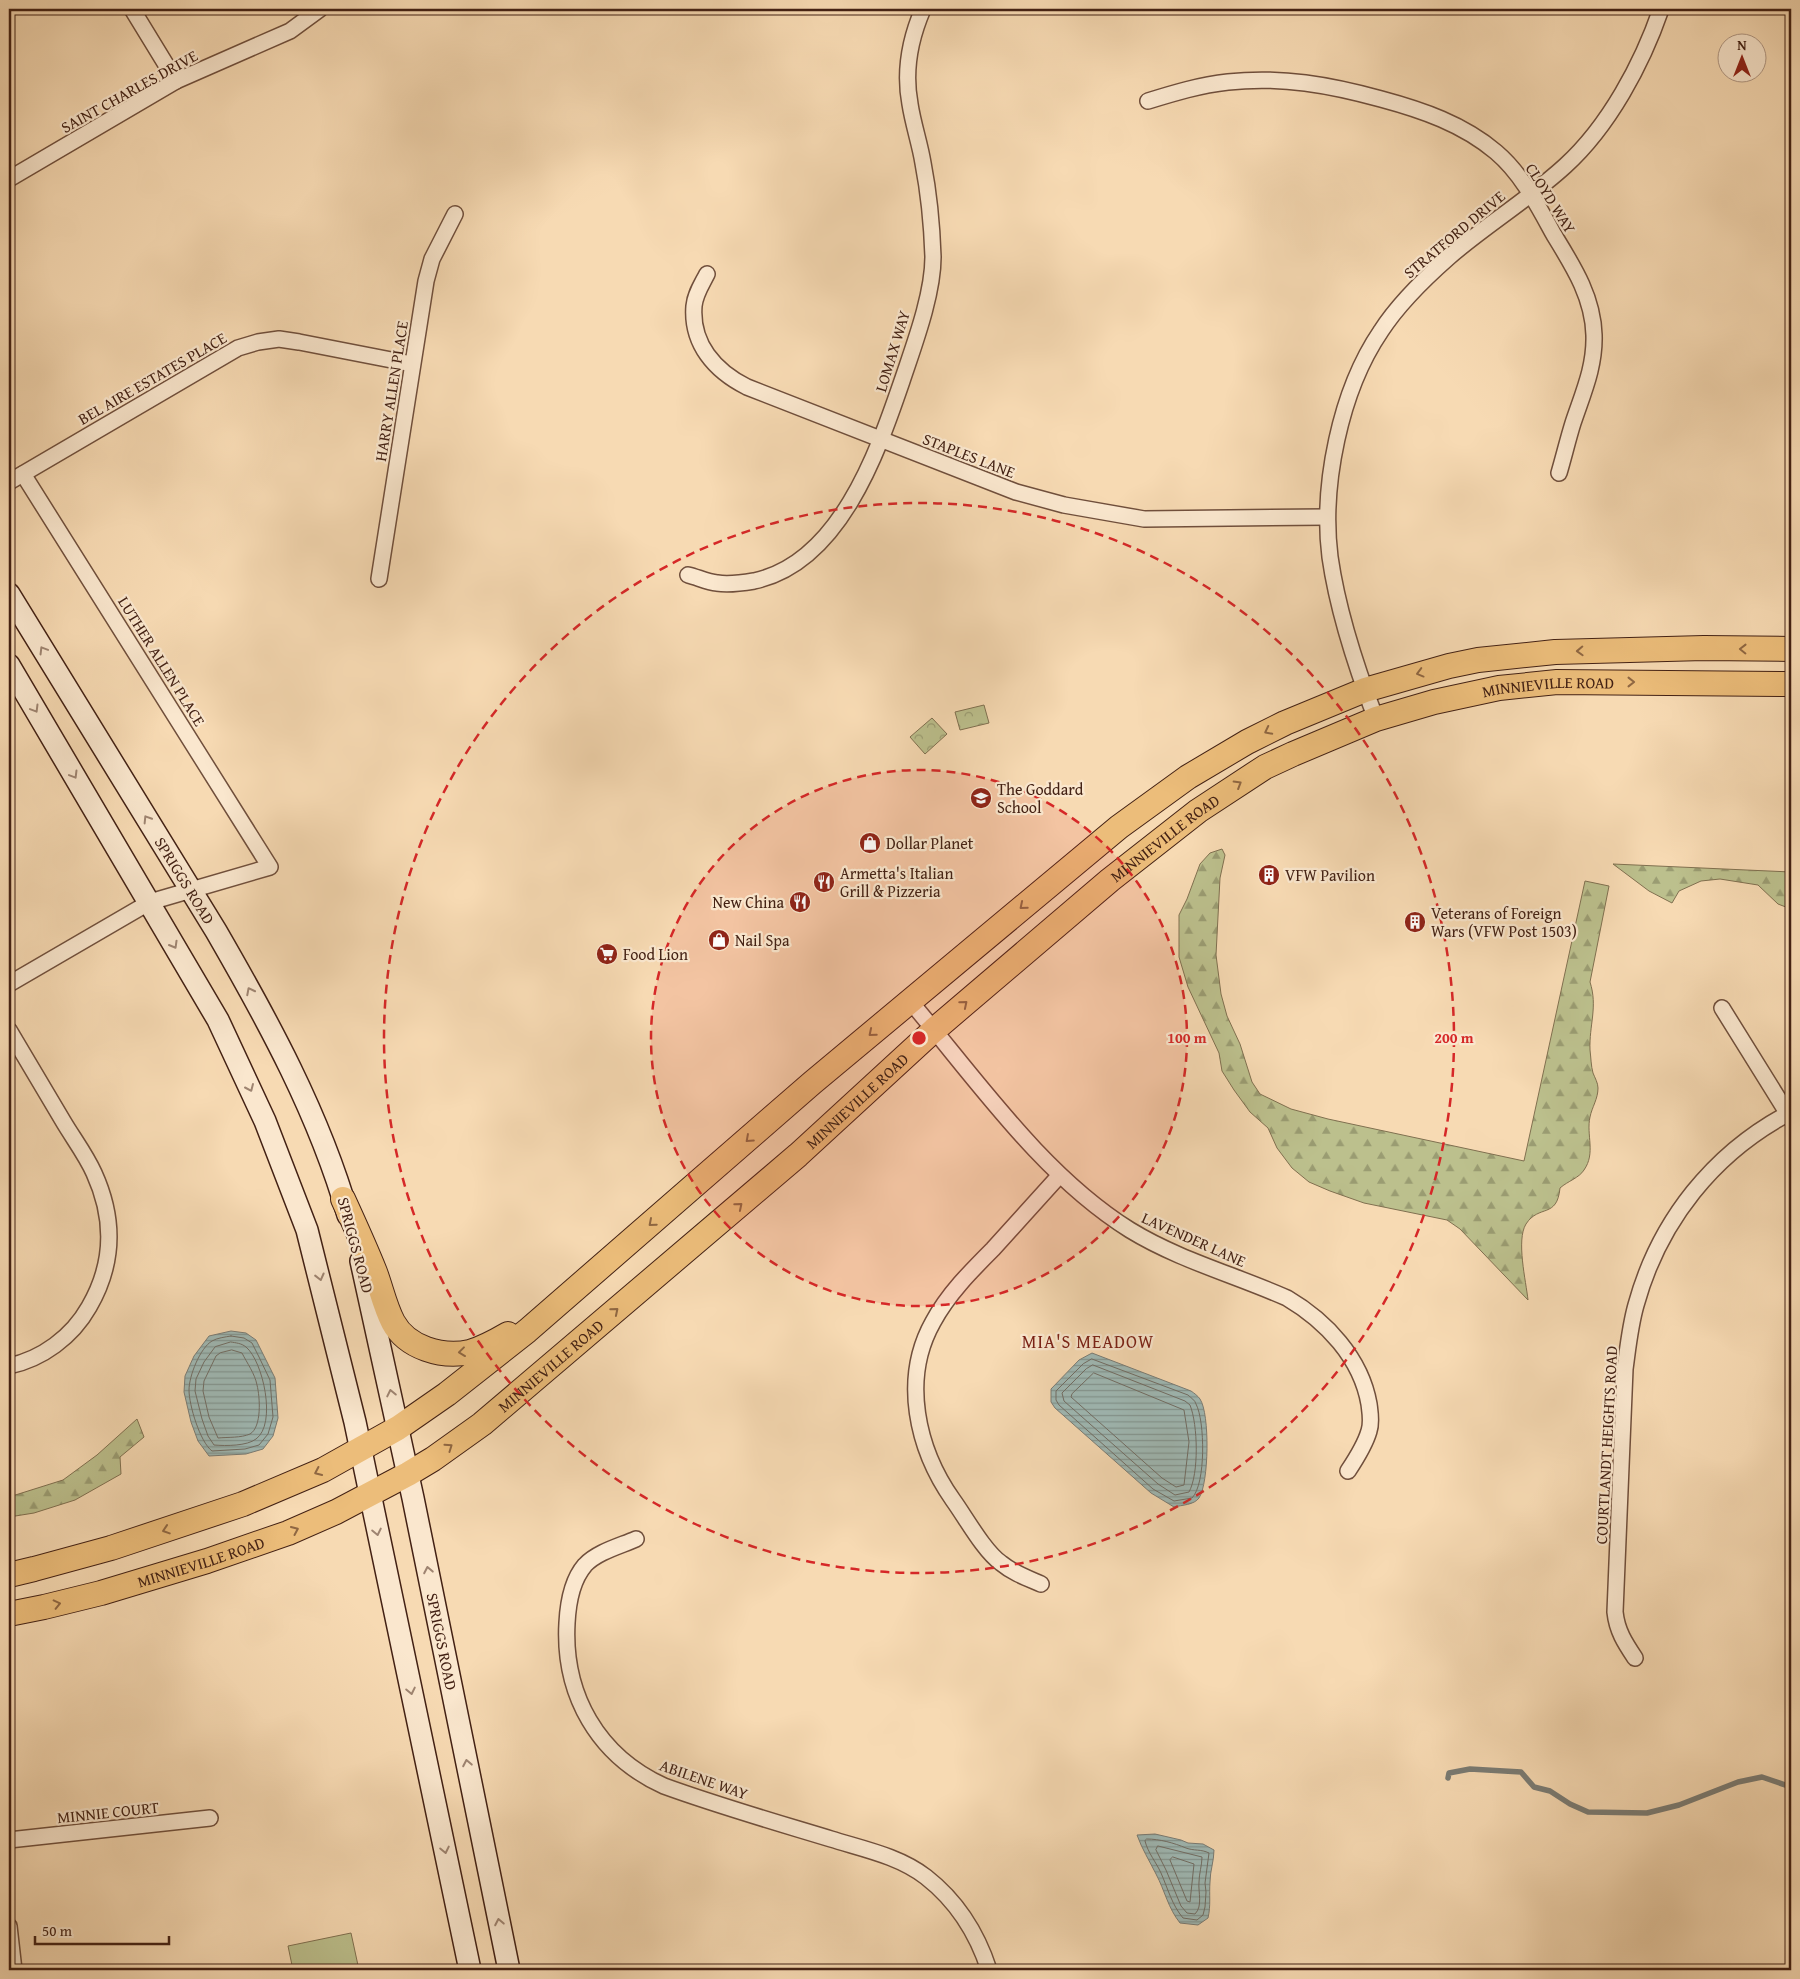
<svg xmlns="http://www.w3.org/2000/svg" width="1800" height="1979" font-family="'Gentium Book Plus',serif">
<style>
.forest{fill:url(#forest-firs);stroke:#807050}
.park{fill:url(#park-crowns);stroke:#807050}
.garden{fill:#bcc08d;stroke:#807050}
.water{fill:url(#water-rules);stroke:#7a7c75}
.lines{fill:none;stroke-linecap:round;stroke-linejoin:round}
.shore{stroke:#716d64;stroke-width:1}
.stream{stroke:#7a7c75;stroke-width:5.5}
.minor-casing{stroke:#704f3c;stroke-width:18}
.secondary-casing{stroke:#432114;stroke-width:24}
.primary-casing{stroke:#432114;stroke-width:26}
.minor{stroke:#fae7ce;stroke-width:15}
.secondary{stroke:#fae7ce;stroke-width:21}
.primary{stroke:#ecbd7a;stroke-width:24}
.oneway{stroke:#8f6742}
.oneway2{stroke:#9e8471}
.ring{fill:none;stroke:#d62828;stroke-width:2.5;stroke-dasharray:9 6}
.labels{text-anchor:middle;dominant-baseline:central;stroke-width:4.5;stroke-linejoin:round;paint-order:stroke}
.street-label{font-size:16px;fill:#432114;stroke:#fae7ce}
.poi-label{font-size:16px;fill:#432114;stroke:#fae7ce;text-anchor:start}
.neighbourhood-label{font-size:18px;letter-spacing:1px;fill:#7a1f14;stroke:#fae7ce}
.centre{fill:#d62828;stroke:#fae7ce;stroke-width:2.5}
.ring-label{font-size:15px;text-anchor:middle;font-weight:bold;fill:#d62828;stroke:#fae7ce;stroke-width:4.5;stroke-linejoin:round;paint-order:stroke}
</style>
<defs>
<pattern id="forest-firs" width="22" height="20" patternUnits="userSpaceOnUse" patternTransform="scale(1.25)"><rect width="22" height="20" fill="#bcc08d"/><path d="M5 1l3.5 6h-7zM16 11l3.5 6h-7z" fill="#9a9c72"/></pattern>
<pattern id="park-crowns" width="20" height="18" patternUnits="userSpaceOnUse" patternTransform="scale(1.25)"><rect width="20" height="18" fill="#bcc08d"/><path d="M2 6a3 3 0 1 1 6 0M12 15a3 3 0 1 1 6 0" fill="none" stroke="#9a9c72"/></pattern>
<pattern id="water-rules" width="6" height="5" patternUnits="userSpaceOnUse" patternTransform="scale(1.25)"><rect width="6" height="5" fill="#9fb9b5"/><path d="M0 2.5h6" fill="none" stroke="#839692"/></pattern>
</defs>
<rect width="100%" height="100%" fill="#f7dab3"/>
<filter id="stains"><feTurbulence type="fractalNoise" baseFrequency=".004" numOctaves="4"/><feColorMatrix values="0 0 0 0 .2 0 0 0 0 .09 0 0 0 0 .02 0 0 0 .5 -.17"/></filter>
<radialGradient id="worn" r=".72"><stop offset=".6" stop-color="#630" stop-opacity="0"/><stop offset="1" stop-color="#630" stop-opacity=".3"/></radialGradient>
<g class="forest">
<path d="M 1222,849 L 1225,855 L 1220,878 L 1216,955 L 1221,994 L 1227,1016 L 1240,1044 L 1252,1082 L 1260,1094 L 1291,1109 L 1328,1119 L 1524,1161 L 1585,881 L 1609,886 L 1590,982 C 1598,1007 1589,1025 1590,1050 C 1591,1058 1591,1066 1593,1073 C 1595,1078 1598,1083 1598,1088 C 1598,1099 1592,1107 1590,1117 C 1586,1135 1596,1153 1584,1170 C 1579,1178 1568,1181 1560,1188 C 1557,1219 1539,1204 1526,1224 C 1516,1240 1526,1281 1528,1300 L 1460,1229 L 1447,1220 L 1364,1203 L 1330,1191 L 1309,1182 L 1292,1168 L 1277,1148 L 1268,1128 L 1250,1112 L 1234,1090 L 1222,1071 L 1219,1053 L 1188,987 L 1179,957 L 1179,915 L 1187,899 L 1200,864 L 1210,853 Z"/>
<path d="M 1613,864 L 1791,872 L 1791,909 L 1778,904 L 1758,885 L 1720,879 L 1701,881 L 1679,891 L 1672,903 L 1649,891 Z"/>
<path d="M 137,1419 L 144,1437 L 120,1457 L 121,1474 L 75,1500 L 34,1513 L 9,1517 L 9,1497 L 63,1480 L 97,1455 Z"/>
</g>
<g class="park">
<path d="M 984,705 L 989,723 L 960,730 L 955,712 Z"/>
<path d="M 932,718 L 947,734 L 925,754 L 910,737 Z"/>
</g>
<path class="garden" d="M 351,1933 L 359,1970 L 293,1970 L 288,1946 Z"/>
<g class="water">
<path d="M 231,1331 L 246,1333 L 256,1340 L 275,1378 L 278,1418 L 273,1436 L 263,1449 L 246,1454 L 209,1456 L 198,1441 L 191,1422 L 184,1392 L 185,1376 L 194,1356 L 209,1336 Z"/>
<path d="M 1092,1353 L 1191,1391 C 1194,1393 1198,1396 1200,1399 C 1210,1414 1209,1483 1199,1498 C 1194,1505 1182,1505 1174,1507 L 1151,1493 L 1055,1408 L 1051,1402 L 1051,1389 L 1079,1360 Z"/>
<path d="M 1155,1834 L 1181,1840 L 1188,1843 L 1203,1844 L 1214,1850 C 1214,1861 1210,1871 1210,1882 C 1209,1895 1211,1905 1208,1918 L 1198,1925 L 1180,1923 C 1168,1908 1165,1891 1156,1874 C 1149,1860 1142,1849 1137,1835 Z"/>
</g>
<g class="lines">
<g class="shore">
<path d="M 231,1336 L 244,1338 L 252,1343 L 259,1357 L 270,1380 L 273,1417 L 268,1434 L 259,1445 L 245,1449 L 212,1451 C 200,1442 189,1405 189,1390 C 189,1376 200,1348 212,1341 C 217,1338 225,1337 231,1336 Z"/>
<path d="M 231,1342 C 236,1343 241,1343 246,1347 C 263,1361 277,1424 256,1439 C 247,1446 226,1446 214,1445 L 208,1436 L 202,1419 L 195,1391 L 196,1379 L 204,1362 L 215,1347 Z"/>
<path d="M 232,1350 L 242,1353 C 247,1363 255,1374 257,1385 C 260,1397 262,1427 250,1434 C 241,1438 228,1437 218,1438 L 209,1417 L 203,1391 L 204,1381 L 216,1356 L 220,1353 Z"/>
<path d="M 1092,1359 L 1188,1395 C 1191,1398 1195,1400 1196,1404 C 1205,1421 1206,1484 1192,1498 L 1174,1501 L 1153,1489 L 1059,1405 L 1056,1400 L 1056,1391 L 1083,1364 Z"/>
<path d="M 1093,1365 L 1185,1401 L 1190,1405 C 1198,1425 1199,1474 1189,1492 L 1175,1495 L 1158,1484 L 1064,1401 L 1062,1393 L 1086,1369 Z"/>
<path d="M 1094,1373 L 1184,1410 L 1189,1442 L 1184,1485 L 1176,1487 L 1162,1478 L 1071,1397 L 1072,1394 Z"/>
<path d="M 1147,1839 C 1160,1839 1174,1843 1186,1848 C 1194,1851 1201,1849 1209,1853 L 1205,1883 L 1206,1892 L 1205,1907 L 1203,1915 L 1197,1920 L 1183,1918 C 1172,1905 1168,1889 1161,1873 C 1156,1862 1148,1853 1145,1841 Z"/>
<path d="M 1158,1846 L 1202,1857 C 1202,1865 1199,1874 1199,1882 C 1198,1892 1203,1906 1195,1914 L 1187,1913 L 1181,1906 L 1166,1870 L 1156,1850 Z"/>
<path d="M 1173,1857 L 1194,1864 L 1190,1902 L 1187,1901 L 1170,1860 Z"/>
</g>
<path class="stream" d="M 1448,1778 L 1449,1773 L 1470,1769 L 1521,1772 L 1534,1787 L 1550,1791 L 1570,1804 L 1588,1812 L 1647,1813 L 1679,1805 L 1738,1782 L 1762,1777 L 1791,1787"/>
<g class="minor-casing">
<g id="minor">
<path d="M 132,9 L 176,81"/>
<path d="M 1148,101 C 1174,93 1200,85 1228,82 C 1281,76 1330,85 1381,99 C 1422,110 1463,124 1496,152 C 1522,174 1538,206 1554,235 C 1573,266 1593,297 1594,335 C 1595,367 1583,393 1573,423 C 1568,439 1564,456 1559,473"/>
<path d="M 9,179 L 176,81 L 290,31 L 320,9"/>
<path d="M 707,274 C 702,284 695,294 694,306 C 691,344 715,371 747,387 L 1016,492 L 1064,505 L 1144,519 L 1327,517"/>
<path d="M 9,482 L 238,348 L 258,342 L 279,339 L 299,342 L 412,364"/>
<path d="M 688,575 C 697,577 707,582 717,583 C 729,585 742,583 754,581 C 839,563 877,454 902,381 C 914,345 933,295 933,257 C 932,226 929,194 923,163 C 920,144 913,124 910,104 C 904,72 910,39 923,9"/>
<path d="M 379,579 L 426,281 L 432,259 L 455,214"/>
<path d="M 1376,719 C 1356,667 1338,613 1330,557 C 1321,486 1340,391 1381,331 C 1399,303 1424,279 1449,257 C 1486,225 1529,199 1565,166 C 1609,126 1642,64 1661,9"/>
<path d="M 9,984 L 150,902 L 270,867 L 23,474"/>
<path d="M 910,1001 C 977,1080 1042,1175 1130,1230 C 1179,1260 1235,1275 1287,1298 C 1326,1321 1361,1358 1369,1404 C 1370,1412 1372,1422 1369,1431 C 1365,1445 1356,1459 1348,1471"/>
<path d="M 1722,1008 L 1791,1119"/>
<path d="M 9,1030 C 27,1060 45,1091 63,1121 C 73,1138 86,1155 94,1173 C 115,1219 114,1264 89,1307 C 72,1337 42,1359 9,1366"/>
<path d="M 636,1539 C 620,1546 597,1552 585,1565 C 572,1580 568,1603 567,1623 C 563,1695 598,1756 664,1786 C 719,1806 775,1822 831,1839 C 863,1849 899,1856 926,1877 C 958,1902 977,1933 989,1970"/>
<path d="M 1041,1584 C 1027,1578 1013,1573 1001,1563 C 984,1551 966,1518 953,1500 C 917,1449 901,1379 933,1322 C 948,1294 971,1271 993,1249 C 1015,1225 1037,1200 1059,1176"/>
<path d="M 1635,1658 C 1625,1643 1617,1631 1615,1612 L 1625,1369 C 1628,1347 1630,1326 1636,1305 C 1659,1221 1714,1152 1791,1112"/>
<path d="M 9,1840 L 210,1818"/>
<path d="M 9,1926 L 14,1970"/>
</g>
</g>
<g class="secondary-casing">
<g id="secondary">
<path id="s1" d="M 9,594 L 216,931 C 268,1021 319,1114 348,1215"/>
<path d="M 9,665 L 218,1020 L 265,1121 L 307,1230 L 355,1422 L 470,1970"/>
<path id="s2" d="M 361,1261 L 413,1498 L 509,1970"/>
</g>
</g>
<g class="primary-casing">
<g id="primary">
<path d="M 343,1199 C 354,1223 365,1247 375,1272 C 381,1288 385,1307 393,1322 C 407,1348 442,1358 470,1352 C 483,1348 496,1341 508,1334"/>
<path d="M 9,1575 L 34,1569 L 111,1548 L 243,1504 L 323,1470 L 398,1428 L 447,1394 L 527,1331 L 812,1083 L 1119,827 L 1188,777 L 1247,742 L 1285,723 L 1365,690 L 1449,666 L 1478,660 L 1555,652 L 1704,648 L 1791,649"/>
<path id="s3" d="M 9,1614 L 44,1607 L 101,1593 L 207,1561 L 288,1533 L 336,1512 L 408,1474 L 433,1459 L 482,1424 L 798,1155 L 934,1030 L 1110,880 L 1198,811 L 1265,767 L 1293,754 L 1376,719 L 1434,702 L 1499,688 L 1557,682 L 1791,684"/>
</g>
</g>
<use href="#minor" class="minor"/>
<use href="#secondary" class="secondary"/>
<use href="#primary" class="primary"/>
</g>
<defs><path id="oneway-chevron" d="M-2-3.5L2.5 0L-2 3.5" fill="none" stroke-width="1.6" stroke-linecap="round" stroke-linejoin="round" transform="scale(1.25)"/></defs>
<g class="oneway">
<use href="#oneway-chevron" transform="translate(1743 649) rotate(-179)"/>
<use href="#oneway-chevron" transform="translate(1580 651) rotate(178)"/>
<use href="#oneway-chevron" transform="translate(1420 673) rotate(165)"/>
<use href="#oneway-chevron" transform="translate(1631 682)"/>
<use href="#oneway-chevron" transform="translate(1268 731) rotate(153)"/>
<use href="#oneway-chevron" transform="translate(1238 784) rotate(-31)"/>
<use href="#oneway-chevron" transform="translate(1023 906) rotate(140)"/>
<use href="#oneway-chevron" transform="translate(964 1004) rotate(-40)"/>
<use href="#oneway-chevron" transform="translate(872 1033) rotate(140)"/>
<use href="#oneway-chevron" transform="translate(749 1139) rotate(138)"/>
<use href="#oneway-chevron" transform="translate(739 1206) rotate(-40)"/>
<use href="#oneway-chevron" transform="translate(652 1223) rotate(139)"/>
<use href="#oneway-chevron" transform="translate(615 1311) rotate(-40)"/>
<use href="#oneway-chevron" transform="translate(462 1352) rotate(173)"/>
<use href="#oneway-chevron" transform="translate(449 1447) rotate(-35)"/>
<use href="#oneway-chevron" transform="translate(318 1472) rotate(155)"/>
<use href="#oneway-chevron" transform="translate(166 1530) rotate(162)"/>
<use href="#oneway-chevron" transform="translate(295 1530) rotate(-24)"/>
<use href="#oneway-chevron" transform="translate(57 1604) rotate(-13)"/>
</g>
<g class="oneway2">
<use href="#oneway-chevron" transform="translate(43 650) rotate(-121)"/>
<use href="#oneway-chevron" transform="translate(35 709) rotate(59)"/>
<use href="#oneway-chevron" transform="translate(74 775) rotate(59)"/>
<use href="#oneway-chevron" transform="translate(147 819) rotate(-122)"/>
<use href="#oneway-chevron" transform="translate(174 945) rotate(60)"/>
<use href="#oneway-chevron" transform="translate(250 991) rotate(-117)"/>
<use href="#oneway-chevron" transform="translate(250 1088) rotate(66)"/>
<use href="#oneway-chevron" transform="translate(320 1277) rotate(76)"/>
<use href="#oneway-chevron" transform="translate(391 1393) rotate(-102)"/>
<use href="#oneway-chevron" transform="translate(377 1532) rotate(78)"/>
<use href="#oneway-chevron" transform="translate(428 1570) rotate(-101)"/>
<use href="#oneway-chevron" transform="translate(411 1691) rotate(78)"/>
<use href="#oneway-chevron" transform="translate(467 1763) rotate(-101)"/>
<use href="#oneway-chevron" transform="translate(445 1850) rotate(78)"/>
<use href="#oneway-chevron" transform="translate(499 1922) rotate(-101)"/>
</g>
<circle cx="919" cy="1038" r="268" fill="#d62828" fill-opacity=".12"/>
<g class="ring">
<circle cx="919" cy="1038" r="268"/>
<circle cx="919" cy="1038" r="535"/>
</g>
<defs>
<g id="school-disc" transform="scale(1.125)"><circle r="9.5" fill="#8f2418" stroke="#fae7ce"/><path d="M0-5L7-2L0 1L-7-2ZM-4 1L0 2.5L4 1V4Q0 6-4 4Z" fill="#fff"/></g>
<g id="shop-disc" transform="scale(1.125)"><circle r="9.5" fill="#8f2418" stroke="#fae7ce"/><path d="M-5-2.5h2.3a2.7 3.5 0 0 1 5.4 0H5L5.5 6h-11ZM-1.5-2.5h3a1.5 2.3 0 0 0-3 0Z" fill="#fff"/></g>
<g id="building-disc" transform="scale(1.125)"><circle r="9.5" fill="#8f2418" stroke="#fae7ce"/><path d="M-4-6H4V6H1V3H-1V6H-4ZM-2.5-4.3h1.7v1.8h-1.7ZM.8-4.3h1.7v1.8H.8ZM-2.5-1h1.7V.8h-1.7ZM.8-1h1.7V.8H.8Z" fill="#fff"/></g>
<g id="restaurant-disc" transform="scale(1.125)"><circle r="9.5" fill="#8f2418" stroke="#fae7ce"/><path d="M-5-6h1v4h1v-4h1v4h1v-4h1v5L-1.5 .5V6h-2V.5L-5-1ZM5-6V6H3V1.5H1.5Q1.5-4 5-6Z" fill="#fff"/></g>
<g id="supermarket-disc" transform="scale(1.125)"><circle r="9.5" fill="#8f2418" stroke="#fae7ce"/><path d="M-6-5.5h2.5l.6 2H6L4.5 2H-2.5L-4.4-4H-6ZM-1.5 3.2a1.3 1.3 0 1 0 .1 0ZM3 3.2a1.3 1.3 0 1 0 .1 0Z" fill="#fff"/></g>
</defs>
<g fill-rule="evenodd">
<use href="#school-disc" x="981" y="798"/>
<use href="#shop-disc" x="870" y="843"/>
<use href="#building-disc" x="1269" y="875"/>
<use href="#restaurant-disc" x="824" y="882"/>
<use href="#restaurant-disc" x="800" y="902"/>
<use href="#building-disc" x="1415" y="922"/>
<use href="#shop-disc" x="719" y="940"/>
<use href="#supermarket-disc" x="607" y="954"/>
</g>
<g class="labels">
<g class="street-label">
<text transform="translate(129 91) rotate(-29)">SAINT CHARLES DRIVE</text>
<text transform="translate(1551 198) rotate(58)">CLOYD WAY</text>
<text transform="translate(1454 234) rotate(-40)">STRATFORD DRIVE</text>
<text transform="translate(892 351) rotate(-73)">LOMAX WAY</text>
<text transform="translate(152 378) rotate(-30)">BEL AIRE ESTATES PLACE</text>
<text transform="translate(391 391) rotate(-81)">HARRY ALLEN PLACE</text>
<text transform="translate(969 455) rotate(21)">STAPLES LANE</text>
<text transform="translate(162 661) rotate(58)">LUTHER ALLEN PLACE</text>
<text stroke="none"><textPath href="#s3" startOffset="1834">MINNIEVILLE ROAD</textPath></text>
<text stroke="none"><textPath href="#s3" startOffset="1414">MINNIEVILLE ROAD</textPath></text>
<text stroke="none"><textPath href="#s1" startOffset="336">SPRIGGS ROAD</textPath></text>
<text stroke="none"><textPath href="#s3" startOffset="1009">MINNIEVILLE ROAD</textPath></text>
<text transform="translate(1194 1239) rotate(24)">LAVENDER LANE</text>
<text transform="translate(356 1245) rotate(75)">SPRIGGS ROAD</text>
<text stroke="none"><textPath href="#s3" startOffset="604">MINNIEVILLE ROAD</textPath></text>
<text transform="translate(1606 1445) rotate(-87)">COURTLANDT HEIGHTS ROAD</text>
<text stroke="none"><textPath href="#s3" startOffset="199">MINNIEVILLE ROAD</textPath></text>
<text stroke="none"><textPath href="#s2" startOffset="389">SPRIGGS ROAD</textPath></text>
<text transform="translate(704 1779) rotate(19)">ABILENE WAY</text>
<text transform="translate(108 1812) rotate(-6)">MINNIE COURT</text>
</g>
<g class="poi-label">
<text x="997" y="789">The Goddard<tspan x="997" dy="18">School</tspan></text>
<text x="886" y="843">Dollar Planet</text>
<text x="840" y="873">Armetta's Italian<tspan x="840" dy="18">Grill &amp; Pizzeria</tspan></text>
<text x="1285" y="875">VFW Pavilion</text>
<text x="784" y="902" text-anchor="end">New China</text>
<text x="1431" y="913">Veterans of Foreign<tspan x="1431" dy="18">Wars (VFW Post 1503)</tspan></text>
<text x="735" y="940">Nail Spa</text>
<text x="623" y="954">Food Lion</text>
</g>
<g class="neighbourhood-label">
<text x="1088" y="1341">MIA'S MEADOW</text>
</g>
</g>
<circle cx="919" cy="1038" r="8" class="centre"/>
<g class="ring-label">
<text x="1187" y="1043">100 m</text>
<text x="1454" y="1043">200 m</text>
</g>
<rect width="1800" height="1979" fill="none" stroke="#f7dab3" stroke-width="30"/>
<rect x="10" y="10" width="1780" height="1959" fill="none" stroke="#432114" stroke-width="2.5"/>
<rect x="15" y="15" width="1770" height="1949" fill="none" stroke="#432114"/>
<g transform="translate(1742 58)"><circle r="24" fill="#fae7ce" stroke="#b19884"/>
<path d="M0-4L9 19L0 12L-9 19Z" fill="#8f2418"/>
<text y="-8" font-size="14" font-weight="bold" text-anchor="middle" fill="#432114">N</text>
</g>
<path d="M35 1936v8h134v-8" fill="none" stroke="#432114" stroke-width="2.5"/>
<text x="42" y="1936" font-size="15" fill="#432114" stroke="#fae7ce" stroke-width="4" paint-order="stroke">50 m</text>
<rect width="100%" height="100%" filter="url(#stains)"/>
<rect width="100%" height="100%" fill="url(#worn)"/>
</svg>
